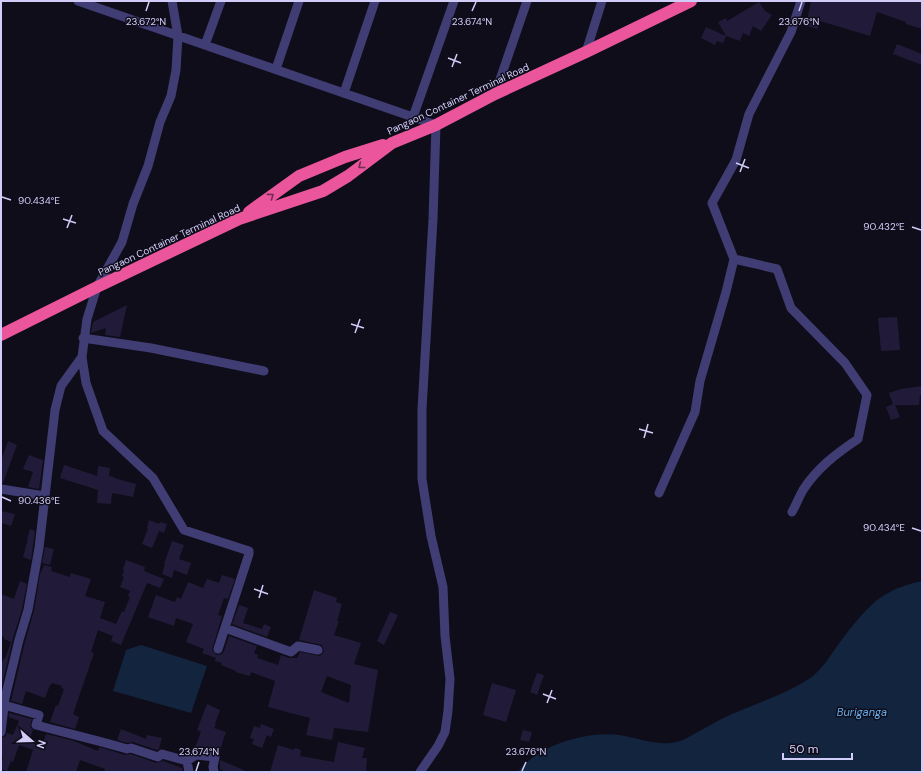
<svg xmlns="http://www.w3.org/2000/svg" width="923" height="773" viewBox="0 0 923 773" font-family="'DM Sans',sans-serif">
	<rect width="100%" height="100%" fill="#0f0d1a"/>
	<path fill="#12243e" d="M922 581V772H518C538 745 586 731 619 735 641 738 665 750 687 738 702 730 716 721 732 714 758 703 785 694 809 679 821 671 830 656 838 645 848 631 869 604 883 596 895 588 908 584 922 581Z
		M141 645 207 666 191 713 113 691 126 650Z"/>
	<path fill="#211b39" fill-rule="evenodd" d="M811 1H922V29L906 24V22L877 12 870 36 820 21 818 29 806 26Z
		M759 2 765 11 772 15 761 31 753 26 749 36 743 33 740 41 726 36 718 22 726 18 727 21Z
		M706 27 726 36 723 43 717 41 715 45 701 38Z
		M897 44 922 54V65L893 54Z
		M127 305 120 337 105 335 106 328 91 333 93 322Z
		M897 317 900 350 881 351 878 318Z
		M922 386V395H920L919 405H895L900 417 891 420 886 407 893 404 889 393 901 389Z
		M8 441 17 445 3 483H1V461Z
		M29 455 43 460 39 489 28 487 33 472 23 469Z
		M64 465 97 476 98 466 110 468 109 476 114 477V478L136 484 133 497 112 493 111 504 97 503 98 490 60 478Z
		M1 511 15 514 11 526 1 523Z
		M149 520 159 524 160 522 167 524 164 533 159 531 152 548 142 544 148 529 147 528Z
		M30 529 35 531 31 560 23 557 28 539H27Z
		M172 541 184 545 179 559 191 563 187 575 174 570 172 578 162 574 165 564H164Z
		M45 547 54 549 50 565 42 563Z
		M126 560 145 567 144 571 164 579 160 588 147 583 121 645 111 641 113 636 98 630 91 652 94 653 73 714 79 717 75 729 50 722 56 705 58 706 64 689 61 688 62 686 52 683 51 685H50L45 698 26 691 22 704 11 701 25 642 34 611 40 574 44 565 52 567 51 571 70 577 71 573 91 579 85 596 105 602 100 618 116 624 122 611 124 612 130 597 128 596 130 591 120 587 124 577 122 576 124 570 123 569Z
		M222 575 235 579 228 599 224 598 218 615 222 616 212 650 217 655 222 654 224 651 229 636 257 646 254 653 258 655 257 658 278 665 281 655 289 658H297L300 652 320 656 324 651 322 645 299 640 314 590 337 598 336 602 342 604 337 621H339L334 635 361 643 354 664 378 670 368 732 334 728 332 740 306 735 310 718 268 707 275 681 251 672 250 676 235 672 236 671 221 665 222 663 215 661 216 658 202 653 204 649 186 642 193 624 176 618 174 626 148 617 156 595 175 602 177 597 181 599 188 582 203 588 207 579 219 583ZM327 676 351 685 349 703 321 692Z
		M20 581 27 584 22 609 13 638 1 689V664L4 658 5 659 11 642 4 639V637L1 636V594L14 599Z
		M239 605 248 608 243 623 262 629 264 624 271 627 267 637 232 624Z
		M390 612 398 615 384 645 377 641Z
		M537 673 544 675 537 695 530 692Z
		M492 683 516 690 506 722 483 715Z
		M207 704 220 710 215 724H216L214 728 226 732 219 753 216 751 194 750 201 732 197 730Z
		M9 713 32 719 30 726 33 730 30 738 43 743 46 734 71 740 98 751 99 747 125 755 131 754 156 763 163 761 182 768 183 772H104L105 769 80 760 76 772H26L33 750 19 745 13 762 11 761 7 771 1 769 3 756 1 755V738L6 736 7 733 13 735 19 721 9 717Z
		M261 724 274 729 271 737 267 735 262 748 252 744 254 739 250 738 254 726 260 728Z
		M121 729 146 739 147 735 162 738 159 749 157 750 133 742 127 743 117 740Z
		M523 730 532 732 529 742 520 740Z
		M338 742 365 748 362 758H367L366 772H270L278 745 294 750 295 748 301 750 300 756 334 762Z
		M220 760 246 771V772H226L220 769Z"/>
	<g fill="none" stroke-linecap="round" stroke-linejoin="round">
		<path stroke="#403d74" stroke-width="9" d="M78 1 436 125 433 219 422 409V479L431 536 443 587 445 636 450 679 448 711 445 732 438 746 420 772
			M205 45 221 1
			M586 52 602 1
			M276 69 299 1
			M344 93 375 1
			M495 94 527 1
			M413 117 454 1
			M734 259 777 269 791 308 845 363 867 395 858 439C837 453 817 468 803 490 799 497 796 505 792 512
			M83 338 151 348 264 371
			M82 357 86 383 103 431 153 478 184 530 249 551V554L218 649
			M1 489 45 496
			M659 493 695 412 700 381 726 292 734 259 712 203 736 160 749 114 791 32 801 1
			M225 628 291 652 298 646 318 650
			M4 705 39 715 36 725C66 733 97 740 127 749L131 748 158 757 162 754 187 761 196 755 215 757 213 767 214 772
			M1 732 5 698 19 640 28 610 39 548 55 410 61 386 82 357 87 319 97 287 122 242 133 204 148 166 160 122 171 96 176 70 178 36 172 1
			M187 761 189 772"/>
		<path stroke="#eb559c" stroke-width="12" d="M249 212 299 176 345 157 383 145
			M1 335 97 287 239 219 323 191 348 176 392 143 436 125 495 94 586 52 691 1"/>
	</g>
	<defs><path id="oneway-chevron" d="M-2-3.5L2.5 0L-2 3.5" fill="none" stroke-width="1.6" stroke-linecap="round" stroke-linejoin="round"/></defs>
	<g stroke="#722d54">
		<use href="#oneway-chevron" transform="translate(361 166) rotate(142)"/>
		<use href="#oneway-chevron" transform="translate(271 196) rotate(-36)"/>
	</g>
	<path fill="none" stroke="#d2ccf9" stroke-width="1.5" d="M146 11 149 2M472 11 476 2M799 11 802 2M448 58 461 63M452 67 457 54M736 163 749 168M740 172 745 159M2 197 11 200M63 219 76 223M912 227 921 230M67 228 72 215M351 324 364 328M355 333 360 319M639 429 653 433M644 438 648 424M2 497 11 501M912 528 921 531M254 589 268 594M259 598 263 585M543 694 556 699M547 703 552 690M196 771 199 762M522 771 526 762"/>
	<g text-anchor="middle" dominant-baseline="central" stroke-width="3" stroke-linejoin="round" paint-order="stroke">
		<g font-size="10" fill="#d2ccf9" stroke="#0f0d1a">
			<text transform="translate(458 99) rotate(-25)">Pangaon Container Terminal Road</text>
			<text transform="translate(169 240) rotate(-25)">Pangaon Container Terminal Road</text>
		</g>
		<g font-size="11" font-style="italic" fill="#66aeed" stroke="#0f0d1a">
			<text x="862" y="712">Buriganga</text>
		</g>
	</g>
	<g font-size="10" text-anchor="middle" fill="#d2ccf9" stroke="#0f0d1a" stroke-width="3" stroke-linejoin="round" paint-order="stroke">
		<text x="472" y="25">23.674°N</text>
		<text x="799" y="25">23.676°N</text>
		<text x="146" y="25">23.672°N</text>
		<text x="39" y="204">90.434°E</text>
		<text x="884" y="230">90.432°E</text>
		<text x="39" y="504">90.436°E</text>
		<text x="884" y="531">90.434°E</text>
		<text x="199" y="755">23.674°N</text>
		<text x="526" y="755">23.676°N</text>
	</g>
	<rect width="923" height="773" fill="none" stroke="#d2ccf9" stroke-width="4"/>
	<g transform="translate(32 741) rotate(110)" stroke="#0f0d1a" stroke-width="3" paint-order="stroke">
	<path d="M0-3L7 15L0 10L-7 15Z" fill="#d2ccf9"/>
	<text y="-6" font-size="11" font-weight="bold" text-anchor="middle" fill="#d2ccf9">N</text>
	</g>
	<path d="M783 753v6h69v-6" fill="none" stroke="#d2ccf9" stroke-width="2"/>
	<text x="789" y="753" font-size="12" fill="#d2ccf9" stroke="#0f0d1a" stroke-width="3" paint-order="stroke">50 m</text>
</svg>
